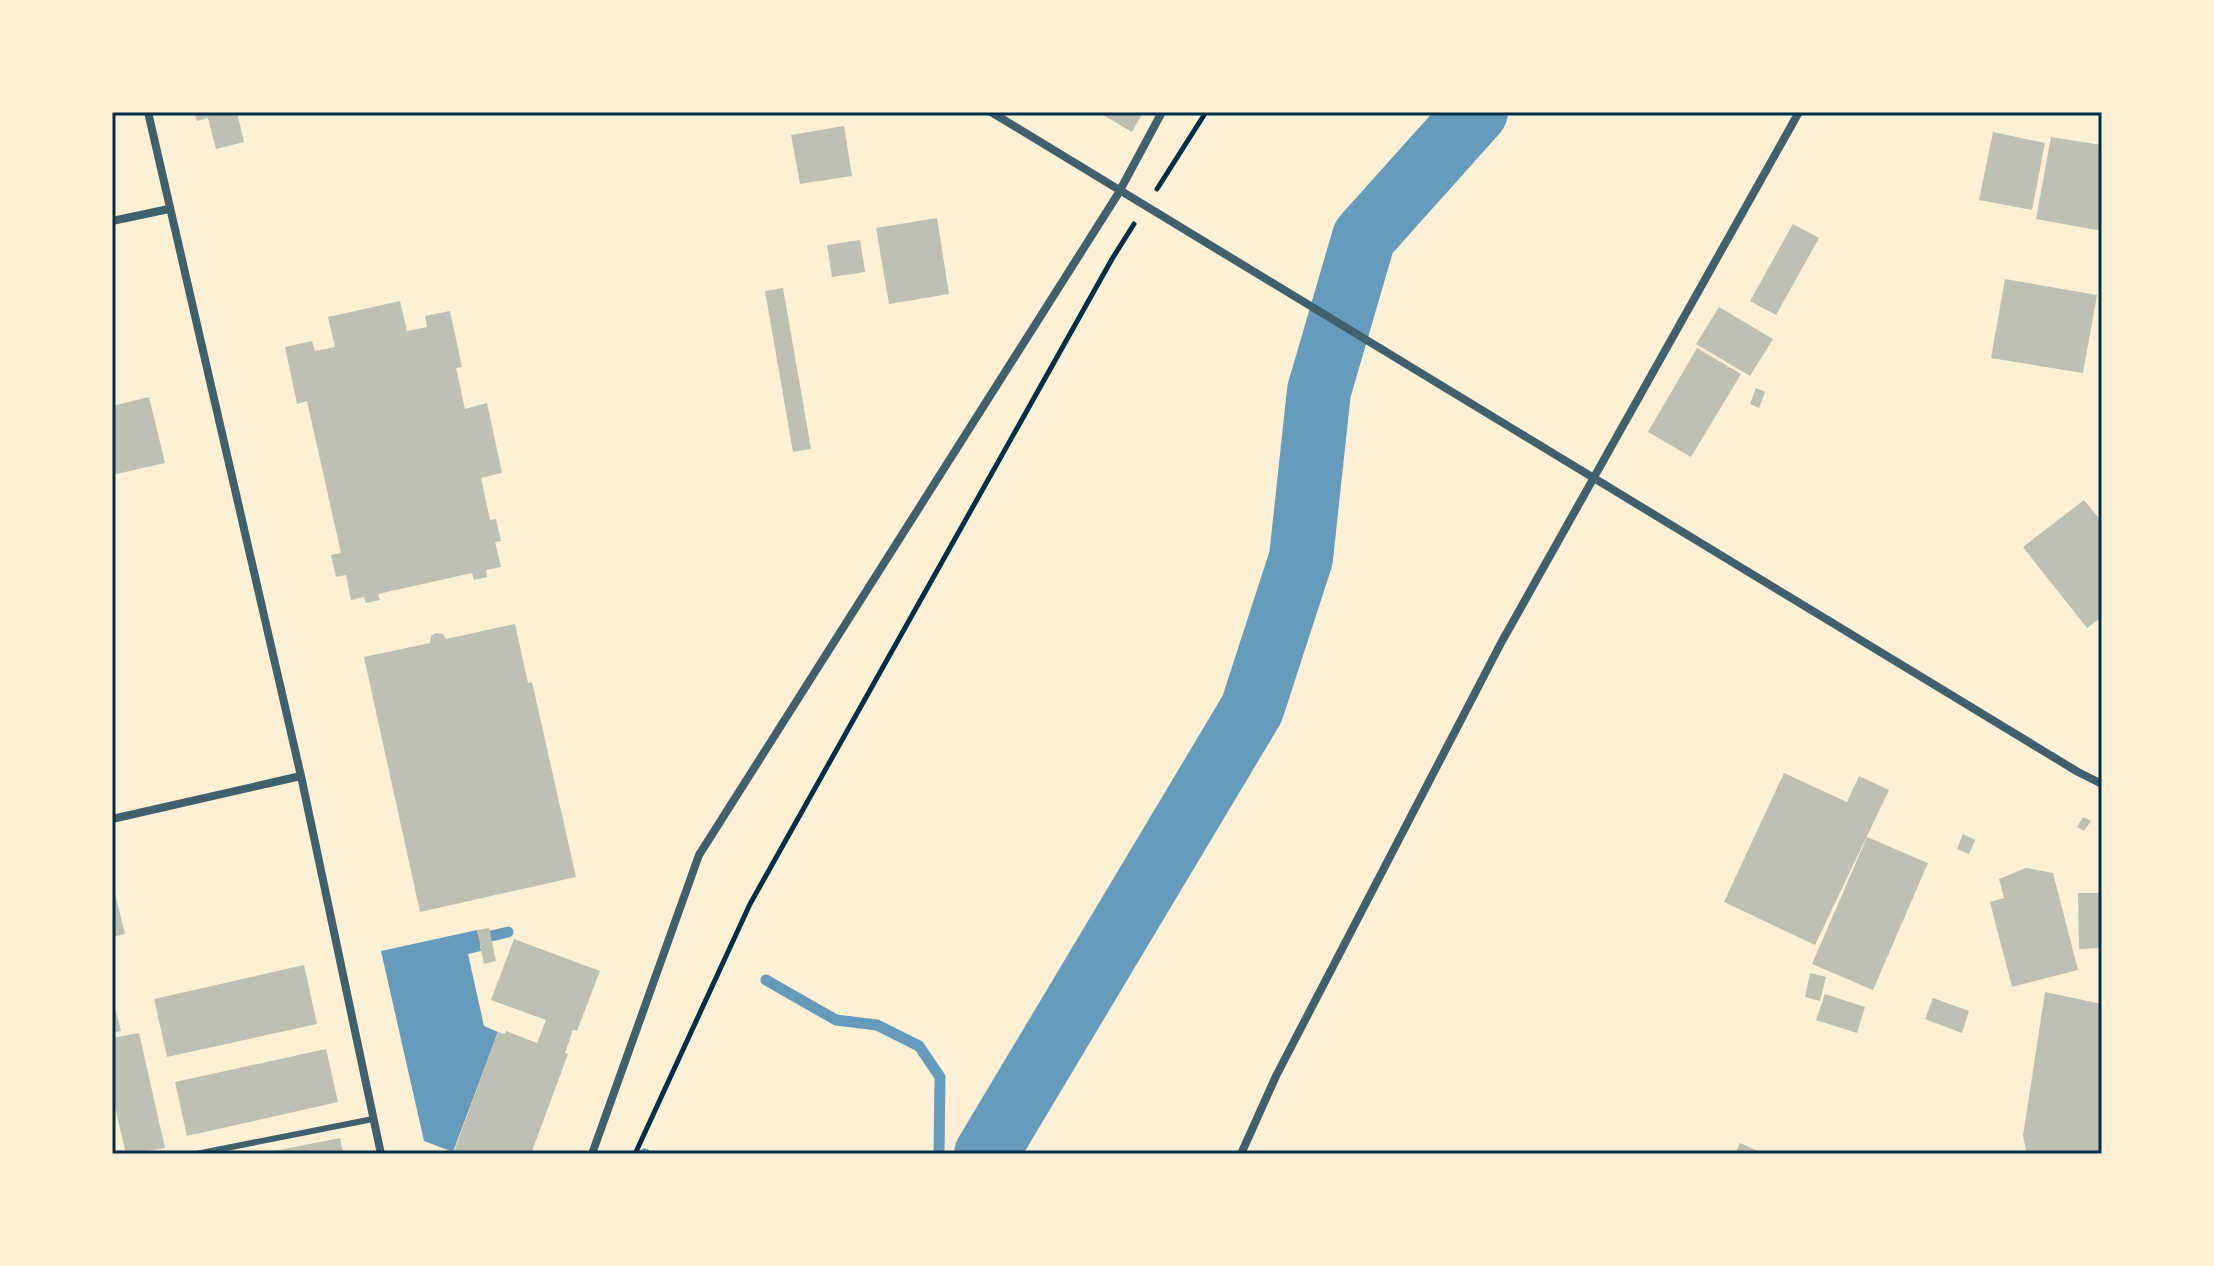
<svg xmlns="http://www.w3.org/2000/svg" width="2214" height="1266" viewBox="0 0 2214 1266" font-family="Figtree,sans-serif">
	<rect width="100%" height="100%" fill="#fdf0d5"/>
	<path fill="#669bbc" d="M477 930 481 951 468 954 484 1026 498 1032 453 1152 424 1141 381 951Z"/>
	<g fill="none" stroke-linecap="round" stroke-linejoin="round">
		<path stroke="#669bbc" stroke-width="11" d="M479 939 508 932
			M766 980 836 1020 877 1025 919 1046 940 1077 939 1154
			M644 1154H645"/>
		<path stroke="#669bbc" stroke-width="64" d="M986 1154 1252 709 1301 558 1319 391 1364 237 1476 112"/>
	</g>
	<path fill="#bec0b2" d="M194 112H237L244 142 216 149 208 118 197 121Z
		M1098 112H1143L1132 132Z
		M844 126 852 176 800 184 791 135Z
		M1993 132 2045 143 2032 210 1979 200Z
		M2051 137 2102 145V231L2036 219Z
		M937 218 949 294 889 304 876 228Z
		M1793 224 1819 238 1776 315 1750 301Z
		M860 240 865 272 832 277 827 245Z
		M2005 279 2097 295 2083 373 1991 358Z
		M783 288 811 449 793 452 765 291Z
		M400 301 407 331 427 327 425 316 450 311 462 367 456 368 465 409 487 403 502 473 481 478 490 520 496 519 501 541 495 542 501 567 486 570 487 577 474 580 472 573 378 594 380 600 366 603 364 597 351 600 346 575 336 577 331 555 341 553 307 401 297 404 285 347 312 341 315 351 335 347 328 317Z
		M1719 307 1773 339 1750 376 1696 344Z
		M1697 348 1741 374 1691 457 1648 432Z
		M1756 388 1765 392 1759 408 1750 404Z
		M149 397 165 463 112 475V406Z
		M2084 500 2102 522V617L2087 628 2023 547Z
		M515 624 528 683 532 682 576 877 420 912 364 657 430 643 431 636 436 633 443 634 446 639Z
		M1784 773 1847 802 1859 776 1889 790 1815 945 1724 902Z
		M2083 817 2091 821 2084 831 2077 827Z
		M1963 834 1975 840 1969 854 1957 849Z
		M1867 837 1928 863 1873 990 1812 964Z
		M2026 868 2053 873 2078 970 2012 987 1990 902 2004 898 1999 879Z
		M112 882 125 934 112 937Z
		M2078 893H2102V948L2079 949Z
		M489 928 496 961 484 964 477 930Z
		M514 939 600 971 577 1031 573 1030 565 1053 568 1054 531 1154H453L498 1032 505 1034 506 1031 537 1043 546 1020 491 1000Z
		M304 965 317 1024 167 1057 154 999Z
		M1810 973 1826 977 1820 1001 1805 997Z
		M2045 992 2102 1004V1154H2027L2023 1136Z
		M1825 994 1865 1007 1857 1033 1816 1020Z
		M112 996 121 1031 112 1033Z
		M1933 998 1969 1011 1962 1033 1925 1019Z
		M139 1033 165 1148 126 1154 112 1094V1038Z
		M326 1049 338 1102 187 1136 175 1082Z
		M340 1138 343 1154H264V1153Z
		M1740 1143 1765 1154H1735Z"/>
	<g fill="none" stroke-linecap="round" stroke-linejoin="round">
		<path stroke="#003049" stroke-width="5" d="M1157 189 1206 112
			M635 1154 750 904 1112 259 1134 224"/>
		<path stroke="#3f606c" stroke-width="6" d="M196 1154 373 1119"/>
		<path stroke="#3f606c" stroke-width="8" d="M148 112 301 776 381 1154
			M991 112 2078 772 2102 784
			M112 221 169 209
			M112 819 301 776
			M592 1154 699 855 1118 194 1162 112
			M1241 1154 1276 1076 1501 643 1799 112"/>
	</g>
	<rect width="2214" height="1266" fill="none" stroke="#fdf0d5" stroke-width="228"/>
	<rect x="114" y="114" width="1986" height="1038" fill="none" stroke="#003049" stroke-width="3"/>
</svg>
